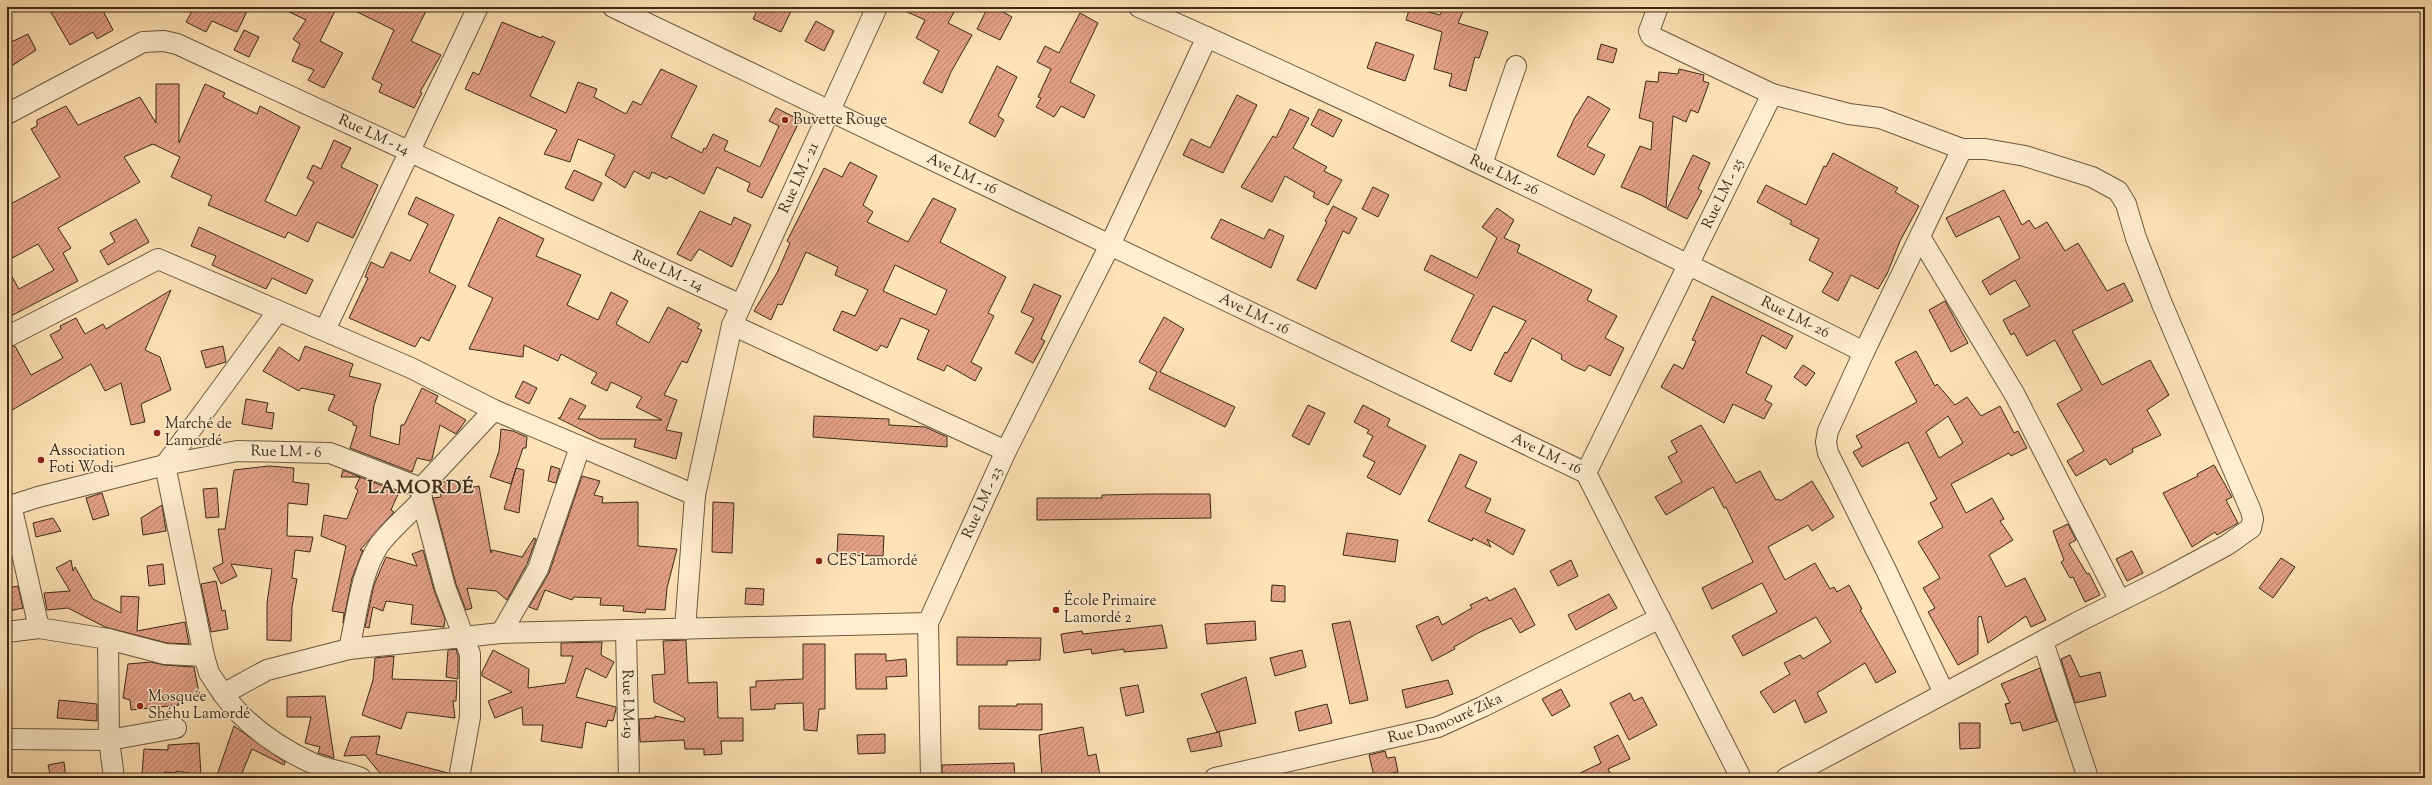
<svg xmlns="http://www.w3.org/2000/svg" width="2432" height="785" viewBox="0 0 2432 785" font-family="'Sorts Mill Goudy',serif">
	<defs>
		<pattern id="building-hatch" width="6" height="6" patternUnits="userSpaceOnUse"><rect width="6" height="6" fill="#e4a188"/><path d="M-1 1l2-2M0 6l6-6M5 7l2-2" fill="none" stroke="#ba836e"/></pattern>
	</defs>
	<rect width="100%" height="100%" fill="#ffe3b6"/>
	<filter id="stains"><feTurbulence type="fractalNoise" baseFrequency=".005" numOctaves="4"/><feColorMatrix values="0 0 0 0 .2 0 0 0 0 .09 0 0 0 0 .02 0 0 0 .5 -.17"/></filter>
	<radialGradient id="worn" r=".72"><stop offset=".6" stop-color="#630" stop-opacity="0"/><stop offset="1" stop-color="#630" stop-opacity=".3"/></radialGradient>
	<path fill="url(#building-hatch)" stroke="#3b2917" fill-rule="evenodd" d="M48 7H101L113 30 97 39 93 32 70 45Z
		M183 7H249L237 32 212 21 206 32 186 22 192 11Z
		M279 7H337L320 41 343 53 324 88 308 80 314 70 292 61 300 44 293 39 306 20Z
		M347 7H428L411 41 441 55 420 92 422 93 414 108 379 92 382 84 372 79 394 30Z
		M759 7H793L781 32 753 19Z
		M896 7H957L948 23 972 35 951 72 942 93 923 83 939 51 916 38 925 20Z
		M988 7H994L1012 17 1000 40 977 29Z
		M1410 7 1440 15 1444 7H1465L1458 23 1488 32 1479 58 1475 57 1466 91 1449 86 1452 74 1434 69 1442 32 1406 20Z
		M1080 13 1098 23 1070 82 1095 95 1084 118 1061 106 1054 117 1036 107 1041 98 1038 97 1051 69 1037 62 1045 46 1059 53Z
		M816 21 834 31 824 51 805 41Z
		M502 22 541 38 542 36 555 42 530 96 566 113 578 82 597 89 594 97 626 114 633 101 641 105 661 69 697 86 671 137 702 153 704 148 706 149 713 134 728 141 724 150 760 167 779 126 769 121 776 108 800 120 762 198 747 191 750 183 717 167 704 194 669 176 667 179 652 172 649 179 634 171 625 188 605 175 615 155 578 139 570 162 544 154 557 130 465 89 473 72 479 75Z
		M244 30 259 37 249 57 234 50Z
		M28 34 36 50 7 69V44Z
		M1376 42 1414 55 1405 81 1367 68Z
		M1601 44 1617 49 1613 63 1597 59Z
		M997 66 1017 77 998 116 1004 120 995 137 969 123Z
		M1679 69 1704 75 1703 81 1709 83 1698 113 1691 110 1686 122 1673 116 1666 208 1641 195 1621 187 1640 146 1651 150 1653 122 1639 118 1646 81 1658 82 1659 72 1678 74Z
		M156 84H179V143L205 84 225 93 223 97 257 114 260 106 300 127 265 201 296 216 314 182 307 178 313 165 321 169 334 140 351 148 341 167 378 185 353 238 317 222 308 242 288 232 285 238 208 205 212 196 171 177 180 157 153 144 124 157 140 182 58 228 71 248 63 253 78 281 7 318V268L19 289 54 270 38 244 7 261V206L60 177 31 129 37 126V120L66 106 78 125 140 97 156 123Z
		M1237 95 1257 105 1223 173 1183 155 1191 139 1210 148Z
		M1588 96 1610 109 1587 146 1605 155 1594 175 1557 156 1574 119Z
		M1290 109 1309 118 1293 148 1327 167 1324 171 1342 180 1328 205 1313 197 1315 193 1285 176 1272 202 1241 187 1273 136 1276 138Z
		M1319 109 1342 120 1333 137 1311 125Z
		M1833 153 1898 188 1895 192 1919 206 1900 241 1887 274 1878 289 1851 275 1838 301 1822 292 1833 273 1809 260 1819 239 1790 224 1792 221 1757 202 1766 185 1806 205 1824 166 1826 167Z
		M1693 155 1710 163 1698 189 1702 191 1687 219 1667 209Z
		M850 162 877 176 863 205 873 212 867 222 908 242 933 198 956 209 940 242 1006 277 988 313 994 316 971 362 982 368 975 381 947 365 944 371 917 359 929 330 901 318 887 348 881 345 877 351 833 330 842 311 855 316 868 290 835 275 838 267 806 252 782 305 778 304 771 320 754 311 777 273 790 243 787 241 824 168 842 177ZM895 265 947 290 936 315 883 291Z
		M574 170 602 183 593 201 565 188Z
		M1373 187 1389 195 1378 217 1362 209Z
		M2004 190 2022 225 2029 220 2035 229 2047 222 2065 251 2078 243 2107 291 2124 283 2133 301 2072 331 2102 385 2150 360 2169 395 2147 410 2161 435 2132 449 2133 452 2110 465 2106 459 2076 476 2067 461 2084 451 2057 404 2082 390 2055 340 2027 356 2014 333 2011 335 2003 320 2030 306 2015 280 1990 295 1982 281 2020 258 1999 216 1956 237 1946 218Z
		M416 197 454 215 429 272 456 286 429 341 421 337 415 347 349 318 368 278 365 277 371 262 383 268 391 252 410 261 428 224 408 214Z
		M1333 206 1357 218 1349 234 1343 231 1316 289 1297 280 1327 222 1325 221Z
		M1497 208 1514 220 1504 238 1520 245 1517 252 1592 290 1587 300 1617 316 1605 338 1624 348 1610 376 1589 365 1585 371 1575 367 1561 359 1562 355 1532 338 1511 382 1494 374 1505 352 1507 353 1526 321 1493 306 1471 351 1451 341 1474 295 1424 270 1431 255 1477 278 1497 238 1482 227Z
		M700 211 731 225 734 217 751 225 732 267 699 249 691 261 677 254Z
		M499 217 544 239 536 256 581 275 567 305 598 320 611 292 628 301 616 324 649 343 668 307 700 324 697 328 702 330 687 363 682 361 664 395 677 400 666 430 682 433 676 459 634 447 636 439H600L558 418H560L570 398 586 406 578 419 662 420 636 407 642 397 611 382 607 391 591 383 597 373 561 354 558 361 524 345 523 357 469 349 493 298 468 286Z
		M136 219 149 242 108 265 100 251 115 242 110 233Z
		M1221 219 1264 239 1269 229 1284 236 1271 268 1211 238Z
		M199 227 313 280 306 294 272 278 266 289 212 265 216 256 191 246Z
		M1034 284 1061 296 1041 339 1045 341 1033 363 1015 353 1034 318 1021 312Z
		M171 290 145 350 160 357 171 390 141 404 145 422 131 425 121 383 105 391 91 364 7 413V348L15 346 31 375 63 358 50 335 61 329 60 326 76 318 85 334 103 324 106 329Z
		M1712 296 1793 336 1786 349 1762 335 1746 373 1772 386 1765 400 1772 404 1764 419 1733 404 1724 423 1661 387 1674 364 1683 369 1696 341 1692 340Z
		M1945 301 1968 343 1951 352 1929 310Z
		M1164 317 1184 329 1160 372 1235 407 1225 427 1149 389 1157 372 1139 362Z
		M223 346 226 362 206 368 201 351Z
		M305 346 353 364 349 376 381 384 374 405 370 436 399 445 401 425H404L422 388 438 396 435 402 466 420 456 434 440 425 432 459 430 461 417 458 412 472 350 448 357 426 353 425V422L328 410 335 395 301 388 299 391 263 371 279 347 299 361Z
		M1916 351 1935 386 1937 384 1955 405 1967 397 1981 416 2000 406 2014 433 2018 431 2027 448 2011 456 2009 453 1951 484 1966 513 1992 498 2004 519 2000 521 2013 540 1989 555 2006 587 2025 578 2046 620 2031 627 2026 616 1988 643 1981 616 1978 617V654L1958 665 1928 612 1935 608 1923 588 1940 578 1918 542 1943 527 1930 503 1937 499 1908 442 1862 467 1853 452 1862 447 1856 436 1917 402 1895 362ZM1948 416 1963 443 1939 458 1926 432Z
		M1803 365 1815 373 1806 386 1794 377Z
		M523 381 537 388 529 404 515 397Z
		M246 399 268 403 266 412 274 413 272 429 242 424Z
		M1308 405 1325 413 1309 445 1292 436Z
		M1363 405 1390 419 1387 426 1426 446 1400 495 1367 477 1375 462 1363 456 1373 436 1367 433 1369 430 1354 422Z
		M814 416 889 419V425L925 427 947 437V447L813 437Z
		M1701 425 1736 483 1760 471 1776 500 1779 499 1780 501 1812 481 1834 517 1812 531 1808 525 1768 547 1785 580 1815 563 1830 589 1834 587 1837 592 1849 585 1862 609 1860 610 1896 672 1876 683 1865 663 1817 693 1827 712 1805 723 1795 700 1774 713 1760 692 1790 674 1784 663 1800 655 1803 659 1831 642 1816 617 1743 656 1732 636 1777 612 1762 583 1712 609 1702 588 1753 562 1726 507 1724 508 1713 487 1666 515 1655 497 1682 482 1668 457 1677 452 1671 441Z
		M501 429 513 431 527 437 526 448H523L511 484 490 477 499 451Z
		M1460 454 1477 462 1465 487 1491 499 1485 512 1525 530 1513 555 1487 539 1491 547 1473 538 1472 541 1428 521Z
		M2214 465 2232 497 2226 500 2238 523 2217 535 2215 532 2192 547 2163 493 2198 476 2197 474Z
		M269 466 294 468 293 482 309 484 307 505 288 503 287 536 313 537 310 552 295 550 292 578 297 579 292 607 291 641 267 640V603L272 569 231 564 237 576 221 584 213 568 223 563 218 529H225L234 470Z
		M551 466 560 469 556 483 548 481Z
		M516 468 524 470 519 513 504 509Z
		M343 470 360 477H341Z
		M582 476 600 481 594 495 603 497 602 503 638 502V546L677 549 667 588 665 610 646 609 645 613 623 611 624 606 600 605 601 598 574 597 572 600 545 590 537 610 529 607 549 573Z
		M360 477 399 492 391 510 394 512 360 550H363L352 578 343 623 344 613 332 611 346 546 321 536 324 515 347 519 358 490 355 488Z
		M461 481 462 489 479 486 491 553 492 550 522 557 534 538 536 539 527 564 507 600 496 591 467 588 472 608 466 610 456 584 433 498 441 497 440 484 442 482Z
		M217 488 219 517 206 518 203 489Z
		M102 493 109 515 93 520 86 498Z
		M1150 494H1210L1211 518 1037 520V498H1102V495Z
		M713 502 734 503 732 553 712 552Z
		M162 505 166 531 143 535 141 518Z
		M53 518 61 531 36 537 33 523Z
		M2068 524 2076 540 2069 544 2087 574 2089 573 2100 595 2085 602 2073 577 2070 578 2061 562 2064 560 2053 531Z
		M1347 533 1398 540 1395 562 1343 555Z
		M838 534 884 536 883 556 837 555Z
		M423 550 434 590 445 619 444 627 411 624 413 605 386 601 383 611 373 607 369 628 365 627 374 585 386 557 417 566 412 554Z
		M2132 551 2143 573 2127 581 2116 559Z
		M2281 558 2295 567 2273 598 2259 588Z
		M71 560 73 571 75 567 93 599 121 613V596L139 597 137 631 185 622 189 644 167 643 105 627 68 608 47 610 44 593 70 591 56 568Z
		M1571 560 1578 576 1558 586 1550 571Z
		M163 564 165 584 149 586 147 566Z
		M216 581 222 611 225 610 228 629 211 632 201 584Z
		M1272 585 1285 586V602L1271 601Z
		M18 586 23 608 9 611 7 588Z
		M746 588 764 589 763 605 745 604Z
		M1515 588 1535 625 1520 633 1511 618 1478 633 1454 647 1455 649 1432 661 1416 626 1438 616 1442 625 1472 608 1470 605 1487 597 1489 601Z
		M1609 594 1617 608 1576 630 1568 615Z
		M1255 621 1256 640 1207 644 1205 624Z
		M1350 621 1368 700 1350 704 1332 624Z
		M1162 625 1167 648 1124 652V649L1092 654 1091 649 1064 653 1061 634 1082 631 1083 634Z
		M957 637 1041 638 1040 660 1007 661V665H957Z
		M686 640 688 683 717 682 718 718H743V741H721L722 754 704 755V749H685L684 740 640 742 639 719 655 718V716L684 722 685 718 654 702 652 675 665 674 663 641Z
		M602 642 601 655 614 662 606 678 586 668 576 697 616 707V709L613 721 608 720 606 727 586 722 582 748 541 741 543 725H523L522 707 495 718 488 701 512 692 482 676V672L493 650 529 669 528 688 565 683 573 656H561V643Z
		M803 644H825V709H819L817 731 804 730 803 703 775 704V709L751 710 750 687H756V681L803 679Z
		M456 649 458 656V679L446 677 448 650Z
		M1302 650 1306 667 1275 676 1270 658Z
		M855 654H886V661L906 659 907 676 886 677 887 689H856Z
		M2070 655 2080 677 2100 672 2106 696 2075 703 2061 659Z
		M394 656 392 679 457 681 456 701H453L455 718 407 712 401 729 362 715 373 680 375 658Z
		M151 662 164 665 194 667 200 698 178 699 179 705 131 710 130 700 123 698 128 664Z
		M2040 668 2057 721 2023 731 2020 722 2011 724 2005 704 2010 703 2001 684Z
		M1246 677 1256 723 1217 732 1201 694Z
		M1448 680 1453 694 1406 708 1402 690Z
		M1138 685 1144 712 1126 716 1120 688Z
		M1561 689 1570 706 1552 716 1542 699Z
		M1630 693 1634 701 1642 697 1657 725 1629 740 1610 703Z
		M325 696 328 718 334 758 318 753 320 747 305 743 311 717H287V697Z
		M59 700 97 704V721L57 718Z
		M1017 704H1042V730L979 729V706H1017Z
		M1327 704 1332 723 1299 731 1295 712Z
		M1959 723H1980V748L1960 749Z
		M234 726 285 762 284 765 252 749 240 778H216Z
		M1083 727 1088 756 1096 754 1100 775 1084 778H1042L1039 735Z
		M1219 732 1222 746 1191 752 1187 739Z
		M885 734V753L858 754 857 735Z
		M1618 735 1630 759 1608 769 1613 778H1570L1601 763 1594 747Z
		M380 736 376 754 448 773V778H384L365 755 344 756 351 737Z
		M199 743 201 775 176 771V773L165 772V776L142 774 144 749 168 750V745Z
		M1385 751 1387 758 1395 757 1398 772 1374 776 1369 755Z
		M64 762 66 778H51L48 765Z
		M1014 763 1015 778H942V765Z"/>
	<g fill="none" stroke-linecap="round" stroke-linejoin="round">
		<g stroke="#6c583f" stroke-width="22">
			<g id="minor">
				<path id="s1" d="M613 7 1586 473 1741 778"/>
				<path id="s2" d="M1139 7C1384 115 1625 232 1864 352"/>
				<path d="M1658 7 1649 31 1651 36 1772 94"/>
				<path id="s3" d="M7 114 143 42 164 41 177 44 741 305"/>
				<path d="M1482 164 1516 66"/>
				<path d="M1920 237 2015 395 2120 601"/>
				<path d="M732 325 1006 451"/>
				<path d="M325 330 478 7"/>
				<path d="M7 337 158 259 411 368 494 410 695 495"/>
				<path id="s4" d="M1586 473 1772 94 1849 114 1880 118 1962 149H1985L2025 156 2092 177 2118 191 2126 204 2136 238 2162 304 2251 511 2253 519 2251 528 2227 545 2162 580 2078 622 1786 778"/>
				<path d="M11 505 39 628"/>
				<path id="s5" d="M7 507 38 497 165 465 237 451 330 453 421 488"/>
				<path id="s6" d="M685 629 695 495 732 325 877 7"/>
				<path id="s7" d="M626 630 629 778"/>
				<path d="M7 632 39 628 108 639 165 654 204 656"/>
				<path d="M501 633 538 569 580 447"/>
				<path d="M108 639 109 740 114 778"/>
				<path d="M2043 642 2088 778"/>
				<path d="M349 649C357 615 360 574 379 545 391 529 408 515 422 500"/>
				<path d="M1944 693 1886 570 1828 453 1826 442 1828 431 1864 352 1962 149"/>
				<path d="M223 694 209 673 204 656 165 465 278 311"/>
				<path d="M7 739 109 740 176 728"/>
				<path d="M361 778C346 772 329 770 314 764 279 748 246 725 223 694L267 670 349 649 501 633 928 623"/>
				<path d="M459 778 470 717V654L445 587 422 500 421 488 494 410"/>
				<path id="s8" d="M931 778 928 623 1006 451 1110 245 1207 37"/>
				<path id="s9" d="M1215 778 1438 727 1482 707 1660 618"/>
			</g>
		</g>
		<use href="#minor" stroke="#ffedd0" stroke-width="20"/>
	</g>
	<g fill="#8f2418" stroke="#ffedd0" stroke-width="1.5">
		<circle cx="785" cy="120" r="4"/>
		<circle cx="157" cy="433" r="4"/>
		<circle cx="41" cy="460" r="4"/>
		<circle cx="819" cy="561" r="4"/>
		<circle cx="1056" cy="610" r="4"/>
		<circle cx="140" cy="706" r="4"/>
	</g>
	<g text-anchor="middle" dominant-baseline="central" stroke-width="3" stroke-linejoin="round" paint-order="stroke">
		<g font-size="15" fill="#3b2917" stroke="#ffedd0" text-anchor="start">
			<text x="793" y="120">Buvette Rouge</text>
			<text x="165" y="424">Marché de<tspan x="165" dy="17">Lamordé</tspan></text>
			<text x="49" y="451">Association<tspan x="49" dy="17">Foti Wodi</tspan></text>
			<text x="827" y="561">CES Lamordé</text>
			<text x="1064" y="601">École Primaire<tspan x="1064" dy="17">Lamordé 2</tspan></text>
			<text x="148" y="697">Mosquée<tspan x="148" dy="17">Shéhu Lamordé</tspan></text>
		</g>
		<g font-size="15" fill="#3b2917" stroke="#ffedd0">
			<text stroke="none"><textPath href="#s3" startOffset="405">Rue LM - 14</textPath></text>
			<text stroke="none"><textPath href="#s1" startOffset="387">Ave LM - 16</textPath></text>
			<text stroke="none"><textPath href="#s2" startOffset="402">Rue LM- 26</textPath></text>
			<text stroke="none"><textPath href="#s6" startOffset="470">Rue LM - 21</textPath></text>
			<text stroke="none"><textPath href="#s4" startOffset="311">Rue LM - 25</textPath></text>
			<text stroke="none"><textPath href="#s3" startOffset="729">Rue LM - 14</textPath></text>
			<text stroke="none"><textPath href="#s1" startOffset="711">Ave LM - 16</textPath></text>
			<text stroke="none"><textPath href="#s2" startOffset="726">Rue LM- 26</textPath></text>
			<text stroke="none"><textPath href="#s5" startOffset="286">Rue LM - 6</textPath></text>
			<text stroke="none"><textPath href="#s1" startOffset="1035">Ave LM - 16</textPath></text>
			<text stroke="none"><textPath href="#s8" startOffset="287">Rue LM - 23</textPath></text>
			<text stroke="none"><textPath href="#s7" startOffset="74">Rue LM-19</textPath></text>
			<text stroke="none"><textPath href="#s9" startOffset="238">Rue Damouré Zika</textPath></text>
		</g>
		<g font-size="19" font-weight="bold" letter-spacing="1" fill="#3b2917" stroke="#ffedd0">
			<text x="421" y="488">LAMORDÉ</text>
		</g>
	</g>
	<rect width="2432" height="785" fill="none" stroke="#ffe3b6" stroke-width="24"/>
	<rect x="8" y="8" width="2416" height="769" fill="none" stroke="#3b2917" stroke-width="2"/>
	<rect x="12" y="12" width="2408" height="761" fill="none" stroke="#3b2917"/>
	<rect width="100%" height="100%" filter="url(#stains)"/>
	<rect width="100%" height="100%" fill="url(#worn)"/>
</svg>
